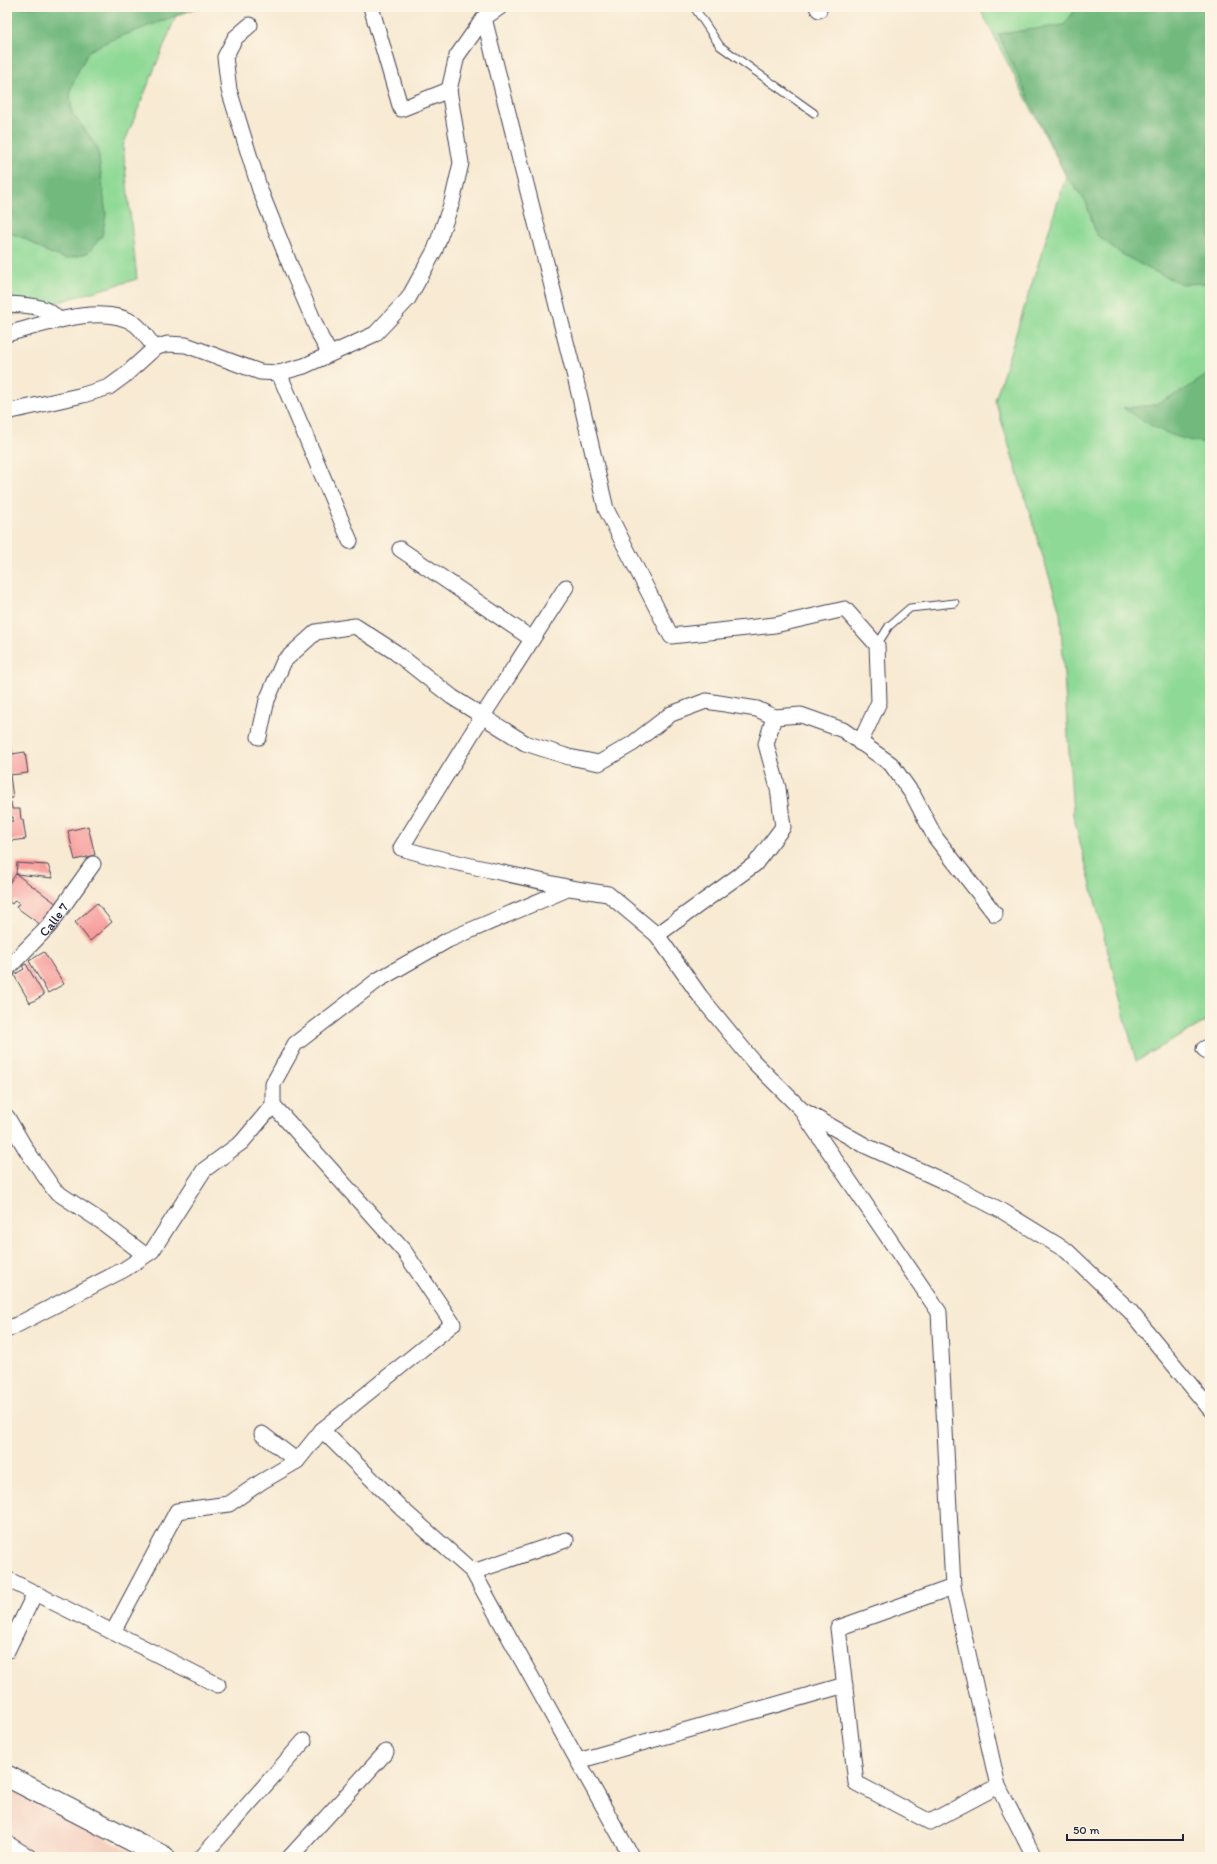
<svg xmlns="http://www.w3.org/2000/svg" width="1217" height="1864" viewBox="0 0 1217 1864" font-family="Itim,sans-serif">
	<rect width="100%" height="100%" fill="#fcf5e5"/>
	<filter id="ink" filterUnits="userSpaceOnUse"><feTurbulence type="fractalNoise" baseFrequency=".025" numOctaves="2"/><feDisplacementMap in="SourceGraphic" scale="8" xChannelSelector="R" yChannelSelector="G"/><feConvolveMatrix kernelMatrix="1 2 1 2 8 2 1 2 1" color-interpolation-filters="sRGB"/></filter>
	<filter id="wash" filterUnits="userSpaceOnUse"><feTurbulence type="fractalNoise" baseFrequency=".012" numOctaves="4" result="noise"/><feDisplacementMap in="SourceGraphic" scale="16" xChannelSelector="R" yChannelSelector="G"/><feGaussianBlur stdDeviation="0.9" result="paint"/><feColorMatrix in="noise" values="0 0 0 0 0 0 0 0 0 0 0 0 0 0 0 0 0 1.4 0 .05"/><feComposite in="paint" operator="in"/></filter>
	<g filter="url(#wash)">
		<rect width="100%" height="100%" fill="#f8ead3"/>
		<path fill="#f6d2c3" d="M7 1787 140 1857H7Z"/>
		<path fill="#8ed995" stroke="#587e68" d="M7 7H199L176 16 123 146 137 279 7 317Z
			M979 7H1210V1019L1136 1061 1073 815 1060 612 995 400 1066 176Z"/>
		<path fill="#72b97e" stroke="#4a6e5c" d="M7 7H199L109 41 89 51 78 71 70 91 72 113 86 131 98 149 106 215 102 236 88 253 66 259 45 251 24 238 7 232Z
			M1077 7H1210V283L1182 284 1151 270 1120 253 1096 234 1086 202 1066 176 998 34 1064 25Z
			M1210 373V443C1172 440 1155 428 1123 408L1154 405 1184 390Z"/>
		<g id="blocks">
			<path fill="#f79e9d" d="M7 740 12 754 25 752 28 773 10 775 13 798 7 799Z
				M7 802H11L12 809H20L21 820H23L26 839 10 841 8 821H13V817L7 818Z
				M88 826 95 855 75 860 68 831Z
				M17 863 48 865 53 878 16 874Z
				M16 874 57 904 41 925 16 907 19 903 15 900 12 904 7 900V886Z
				M97 903 112 922 90 941 75 922Z
				M44 952 64 984 48 993 29 961Z
				M26 964 44 995 30 1003 14 975 24 969 22 966Z"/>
		</g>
	</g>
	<g filter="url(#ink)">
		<use href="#blocks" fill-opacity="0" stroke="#424052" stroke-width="1"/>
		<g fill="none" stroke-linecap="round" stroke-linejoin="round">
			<g stroke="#424052" stroke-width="9">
				<path id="lane" d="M694 7 720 46 814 113
					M877 645 889 626 910 608 955 603"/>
			</g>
			<g stroke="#424052" stroke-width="17">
				<g id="street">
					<path d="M371 7 401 109 449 90"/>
					<path d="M817 7 819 10"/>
					<path d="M484 18 577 385 606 509 671 636 775 625 845 609 877 645 879 702 860 743"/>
					<path d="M250 25 235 38 225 57 229 90 260 190 292 270 321 338 330 354"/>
					<path d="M7 304C22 305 51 305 58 321"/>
					<path d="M7 334C42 325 103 302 135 324 143 330 149 341 155 348"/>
					<path d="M279 373 350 541"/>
					<path d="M7 412 83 395 109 387 124 376 155 348 167 344 186 345 260 372 279 373 304 366 375 334 408 299 435 250 452 202 461 163 449 90 457 56 484 18 500 7"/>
					<path d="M400 549 532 639"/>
					<path d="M566 587 482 717 401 848C456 865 514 874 570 888"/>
					<path d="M259 737 267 700 284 661 316 632 355 626 395 652 452 697 525 743 569 757 599 763 632 744 671 714 706 701 757 709 774 717"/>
					<path d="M657 935 755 864 783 827 778 788 766 744 774 717 801 715 843 730 891 764 913 795 935 837 995 914"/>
					<path id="s1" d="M7 969 49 926 93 864"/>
					<path d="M1210 1046 1204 1049 1210 1053"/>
					<path d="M803 1113 939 1312 953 1587 998 1786 1034 1857"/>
					<path d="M7 1117 27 1151 55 1191 102 1222 145 1255"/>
					<path d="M7 1330 125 1269 152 1251 204 1170 242 1142 273 1105V1084L295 1044 378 980 448 940 570 888 608 894 657 935 700 996 753 1061 802 1110 866 1146 952 1185 1004 1212 1067 1251 1130 1311 1210 1409"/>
					<path d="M322 1430 402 1509 473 1572 578 1761 845 1685"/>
					<path d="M262 1434 297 1461"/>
					<path d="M473 1572 566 1540"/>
					<path d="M7 1579 218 1685"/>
					<path d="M953 1587 838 1628 856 1783 930 1822 998 1786"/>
					<path d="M113 1632 177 1511 229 1504 261 1482 297 1461 322 1430 453 1324 404 1251 273 1105"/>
					<path d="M7 1651 35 1593"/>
					<path d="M578 1761 630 1854 624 1857"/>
					<path d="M8 1844 29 1857"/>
					<path d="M202 1857 304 1741"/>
					<path d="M290 1857 386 1752"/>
				</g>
			</g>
			<g stroke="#424052" stroke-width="23">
				<path id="secondary" d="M7 1776 164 1857"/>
			</g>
			<use href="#lane" stroke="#fff" stroke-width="7"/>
			<use href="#street" stroke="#fff" stroke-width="15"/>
			<use href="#secondary" stroke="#fff" stroke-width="21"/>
		</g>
	</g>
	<g text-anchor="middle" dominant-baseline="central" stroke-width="4" stroke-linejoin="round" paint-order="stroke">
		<g font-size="13" fill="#22223b" stroke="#fcf5e5">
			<text stroke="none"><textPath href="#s1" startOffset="68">Calle 7</textPath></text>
		</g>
	</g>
	<rect width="1217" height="1864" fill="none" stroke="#fcf5e5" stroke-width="24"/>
	<path d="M1067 1834v6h116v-6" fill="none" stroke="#22223b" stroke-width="2"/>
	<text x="1073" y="1834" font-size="12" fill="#22223b" stroke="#fcf5e5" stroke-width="3" paint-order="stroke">50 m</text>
</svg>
